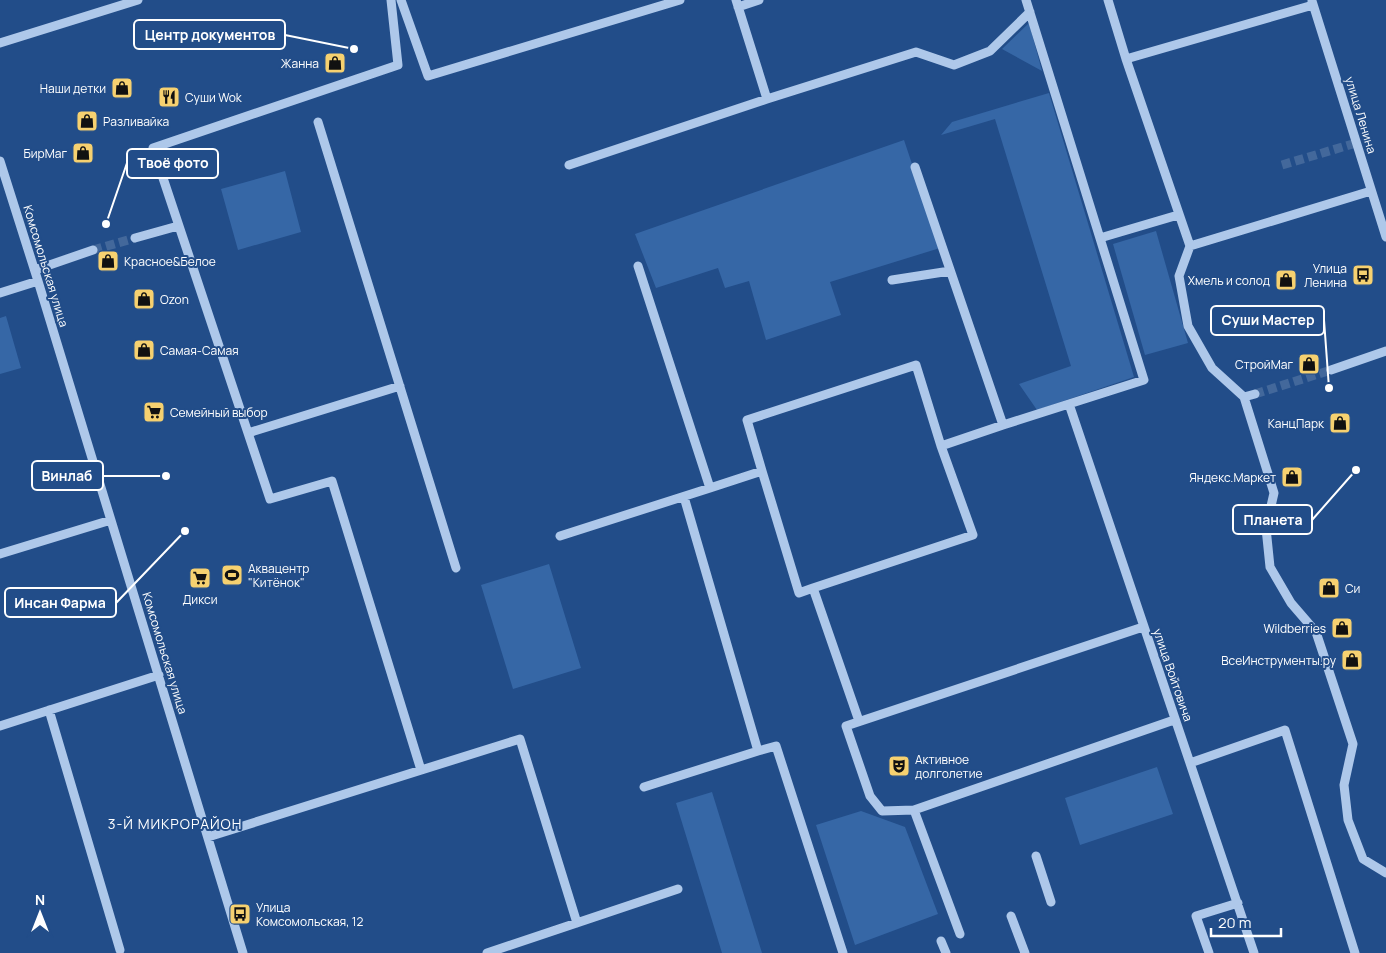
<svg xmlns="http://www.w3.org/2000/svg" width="1386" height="953" viewBox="0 0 1386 953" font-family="Manrope,sans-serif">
	<rect width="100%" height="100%" fill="#224d89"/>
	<path fill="#3667a6" d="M1029 23 1042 71 1002 49Z
		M1049 93 1134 377 1037 410 1019 384 1071 366 995 119 941 135 952 122Z
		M904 140 940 248 830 282 841 315 766 340 749 281 725 288 718 268 656 288 635 234Z
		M285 171 301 232 238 250 221 189Z
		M1156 231 1188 343 1145 355 1113 244Z
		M6 316 21 368 0 374V318Z
		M549 564 581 668 513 689 481 585Z
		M1157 767 1173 814 1080 845 1065 798Z
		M712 792 762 953H722L676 803Z
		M861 811 905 827 938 914 855 945 816 825Z"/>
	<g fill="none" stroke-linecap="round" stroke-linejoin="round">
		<path stroke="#43689b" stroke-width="9" stroke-dasharray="9 4.5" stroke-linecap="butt" d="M1282 165 1356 143
			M93 250 135 238
			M1255 394 1331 370"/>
		<path stroke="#aec8ea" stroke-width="9" d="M391 0 398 65 153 148 270 499 332 481 421 770
			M401 0 428 76 680 0
			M736 0 767 99
			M1108 0 1126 59 1313 5
			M1312 1 1386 237
			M738 7 759 0
			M0 43 138 0
			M1126 59 1190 246 1179 276 1188 326 1212 368 1244 397 1274 493 1266 528 1270 567 1291 603 1316 632 1353 744 1344 785 1348 820 1363 859 1386 873
			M318 122 456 568
			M0 161 38 281 243 953
			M569 165 767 99 916 52 954 65 990 51 1030 12
			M915 167 1003 425 1144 380 1026 0
			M135 238 178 226
			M1100 238 1178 215
			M1190 246 1371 191
			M35 270 93 250
			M892 280 950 271
			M0 293 38 281
			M1331 370 1386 351
			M1244 397 1255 394
			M1069 404 1254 953
			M248 433 400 386
			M762 471 747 420 916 365 941 446
			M710 488 762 471 799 593 813 588
			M560 536 710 488 638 266
			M0 554 111 520
			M49 710 120 950
			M859 721 813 588 973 535 941 446 1003 425
			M0 726 159 675
			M758 751 776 746 843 953
			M1190 763 1285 730 1355 953
			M644 787 758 751 684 497
			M914 810 882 811 870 796 846 726 1143 627
			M208 837 520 739 577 923
			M1036 856 1051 902
			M1011 916 1025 953
			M960 934 914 810 1174 720
			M941 941 946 953
			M487 953 678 889
			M1209 953 1196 916 1238 903"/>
	</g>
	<defs>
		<g id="shop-square" transform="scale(1.125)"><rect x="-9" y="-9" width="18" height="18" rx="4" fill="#f6d170" stroke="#224d89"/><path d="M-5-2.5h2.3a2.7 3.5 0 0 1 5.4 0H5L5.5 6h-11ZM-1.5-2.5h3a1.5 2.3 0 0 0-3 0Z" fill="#111"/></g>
		<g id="restaurant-square" transform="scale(1.125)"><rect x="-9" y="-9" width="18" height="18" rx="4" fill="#f6d170" stroke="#224d89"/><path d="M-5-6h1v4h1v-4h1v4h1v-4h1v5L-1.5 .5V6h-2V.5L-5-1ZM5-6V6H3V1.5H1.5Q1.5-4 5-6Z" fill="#111"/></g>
		<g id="bus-square" transform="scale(1.125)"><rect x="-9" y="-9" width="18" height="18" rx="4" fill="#f6d170" stroke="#224d89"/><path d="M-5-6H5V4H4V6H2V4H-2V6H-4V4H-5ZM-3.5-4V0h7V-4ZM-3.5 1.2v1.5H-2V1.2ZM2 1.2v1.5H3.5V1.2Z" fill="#111"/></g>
		<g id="supermarket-square" transform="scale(1.125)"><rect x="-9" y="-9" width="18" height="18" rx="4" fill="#f6d170" stroke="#224d89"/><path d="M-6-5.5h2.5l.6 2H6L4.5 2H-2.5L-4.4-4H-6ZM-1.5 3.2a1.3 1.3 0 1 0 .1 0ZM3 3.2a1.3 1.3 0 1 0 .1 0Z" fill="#111"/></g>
		<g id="stadium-square" transform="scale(1.125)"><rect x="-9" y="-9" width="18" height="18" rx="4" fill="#f6d170" stroke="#224d89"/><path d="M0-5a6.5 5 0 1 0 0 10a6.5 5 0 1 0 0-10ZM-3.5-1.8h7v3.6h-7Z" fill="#111"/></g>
		<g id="theatre-square" transform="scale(1.125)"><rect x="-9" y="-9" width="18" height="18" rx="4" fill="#f6d170" stroke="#224d89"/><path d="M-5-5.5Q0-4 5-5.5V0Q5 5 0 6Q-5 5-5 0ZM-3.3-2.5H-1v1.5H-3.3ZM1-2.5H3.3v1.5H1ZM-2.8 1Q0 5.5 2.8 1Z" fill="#111"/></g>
	</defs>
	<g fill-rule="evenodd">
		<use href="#shop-square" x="335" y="63"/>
		<use href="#shop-square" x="122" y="88"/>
		<use href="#restaurant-square" x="169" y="97"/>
		<use href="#shop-square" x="87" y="121"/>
		<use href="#shop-square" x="83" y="153"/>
		<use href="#shop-square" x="108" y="261"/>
		<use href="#bus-square" x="1363" y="275"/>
		<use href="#shop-square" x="1286" y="280"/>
		<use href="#shop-square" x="144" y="299"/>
		<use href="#shop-square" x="144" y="350"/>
		<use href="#shop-square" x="1309" y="364"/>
		<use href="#supermarket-square" x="154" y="412"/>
		<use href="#shop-square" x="1340" y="423"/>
		<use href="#shop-square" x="1292" y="477"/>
		<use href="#stadium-square" x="232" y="575"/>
		<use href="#supermarket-square" x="200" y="578"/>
		<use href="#shop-square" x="1329" y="588"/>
		<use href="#shop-square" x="1342" y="628"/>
		<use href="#shop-square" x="1352" y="660"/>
		<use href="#theatre-square" x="899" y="766"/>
		<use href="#bus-square" x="240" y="914"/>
	</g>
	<g text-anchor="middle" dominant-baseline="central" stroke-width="4" stroke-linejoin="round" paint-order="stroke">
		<g font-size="12" fill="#fff" stroke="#224d89" text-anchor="end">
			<text x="319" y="63">Жанна</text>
			<text x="106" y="88">Наши детки</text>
			<text x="185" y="97" text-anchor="start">Суши Wok</text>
			<text x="103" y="121" text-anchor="start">Разливайка</text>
			<text x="67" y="153">БирМаг</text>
			<text x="124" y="261" text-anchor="start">Красное&amp;Белое</text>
			<text x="1347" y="268">Улица<tspan x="1347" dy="14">Ленина</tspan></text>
			<text x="1270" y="280">Хмель и солод</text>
			<text x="160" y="299" text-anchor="start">Ozon</text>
			<text x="160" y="350" text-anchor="start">Самая-Самая</text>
			<text x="1293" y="364">СтройМаг</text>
			<text x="170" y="412" text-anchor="start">Семейный выбор</text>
			<text x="1324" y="423">КанцПарк</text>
			<text x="1276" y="477">Яндекс.Маркет</text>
			<text x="248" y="568" text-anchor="start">Аквацентр<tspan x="248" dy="14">"Китёнок"</tspan></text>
			<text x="1345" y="588" text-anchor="start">Си</text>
			<text x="200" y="599" text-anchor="middle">Дикси</text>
			<text x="1326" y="628">Wildberries</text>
			<text x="1336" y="660">ВсеИнструменты.ру</text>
			<text x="915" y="759" text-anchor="start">Активное<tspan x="915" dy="14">долголетие</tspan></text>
			<text x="256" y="907" text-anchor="start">Улица<tspan x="256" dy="14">Комсомольская, 12</tspan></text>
		</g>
		<g font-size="12" fill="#fff" stroke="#224d89">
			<text transform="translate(1361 115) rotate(73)">улица Ленина</text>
			<text transform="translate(46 266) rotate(73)">Комсомольская улица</text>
			<text transform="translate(165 653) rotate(73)">Комсомольская улица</text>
			<text transform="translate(1173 675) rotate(71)">улица Войтовича</text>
		</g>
		<g font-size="14" letter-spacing="1" fill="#fff" stroke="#224d89">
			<text x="175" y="823">3-Й МИКРОРАЙОН</text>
		</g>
	</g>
	<path fill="none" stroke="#fff" stroke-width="2" d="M354 49L285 35M106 224L127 163M1329 388L1324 320M166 476L103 476M1356 470L1312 520M185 531L116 603"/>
	<g fill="#fff" stroke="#224d89" stroke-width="2">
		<circle cx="354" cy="49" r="5"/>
		<circle cx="106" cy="224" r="5"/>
		<circle cx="1329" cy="388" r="5"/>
		<circle cx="166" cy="476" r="5"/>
		<circle cx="1356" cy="470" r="5"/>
		<circle cx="185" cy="531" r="5"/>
	</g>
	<g fill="#224d89" stroke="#fff" stroke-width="2">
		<rect x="134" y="20" width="151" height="29" rx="5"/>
		<rect x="127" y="149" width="91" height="29" rx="5"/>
		<rect x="1211" y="306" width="113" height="29" rx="5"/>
		<rect x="32" y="461" width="71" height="29" rx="5"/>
		<rect x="1233" y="505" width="79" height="29" rx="5"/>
		<rect x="5" y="588" width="111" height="29" rx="5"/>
	</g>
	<g font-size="14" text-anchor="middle" font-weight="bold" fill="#fff">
		<text x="210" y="40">Центр документов</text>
		<text x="173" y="168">Твоё фото</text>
		<text x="1268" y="325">Суши Мастер</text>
		<text x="67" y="481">Винлаб</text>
		<text x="1273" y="525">Планета</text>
		<text x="60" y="608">Инсан Фарма</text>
	</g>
	<g transform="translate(40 913)" stroke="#224d89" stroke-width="4" paint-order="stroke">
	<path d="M0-4L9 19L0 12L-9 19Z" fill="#ffffff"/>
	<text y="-8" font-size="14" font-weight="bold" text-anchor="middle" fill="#ffffff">N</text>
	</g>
	<path d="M1211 928v8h70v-8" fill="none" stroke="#ffffff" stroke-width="2.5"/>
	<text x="1218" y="928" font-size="15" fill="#ffffff" stroke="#224d89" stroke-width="4" paint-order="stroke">20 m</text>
</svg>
